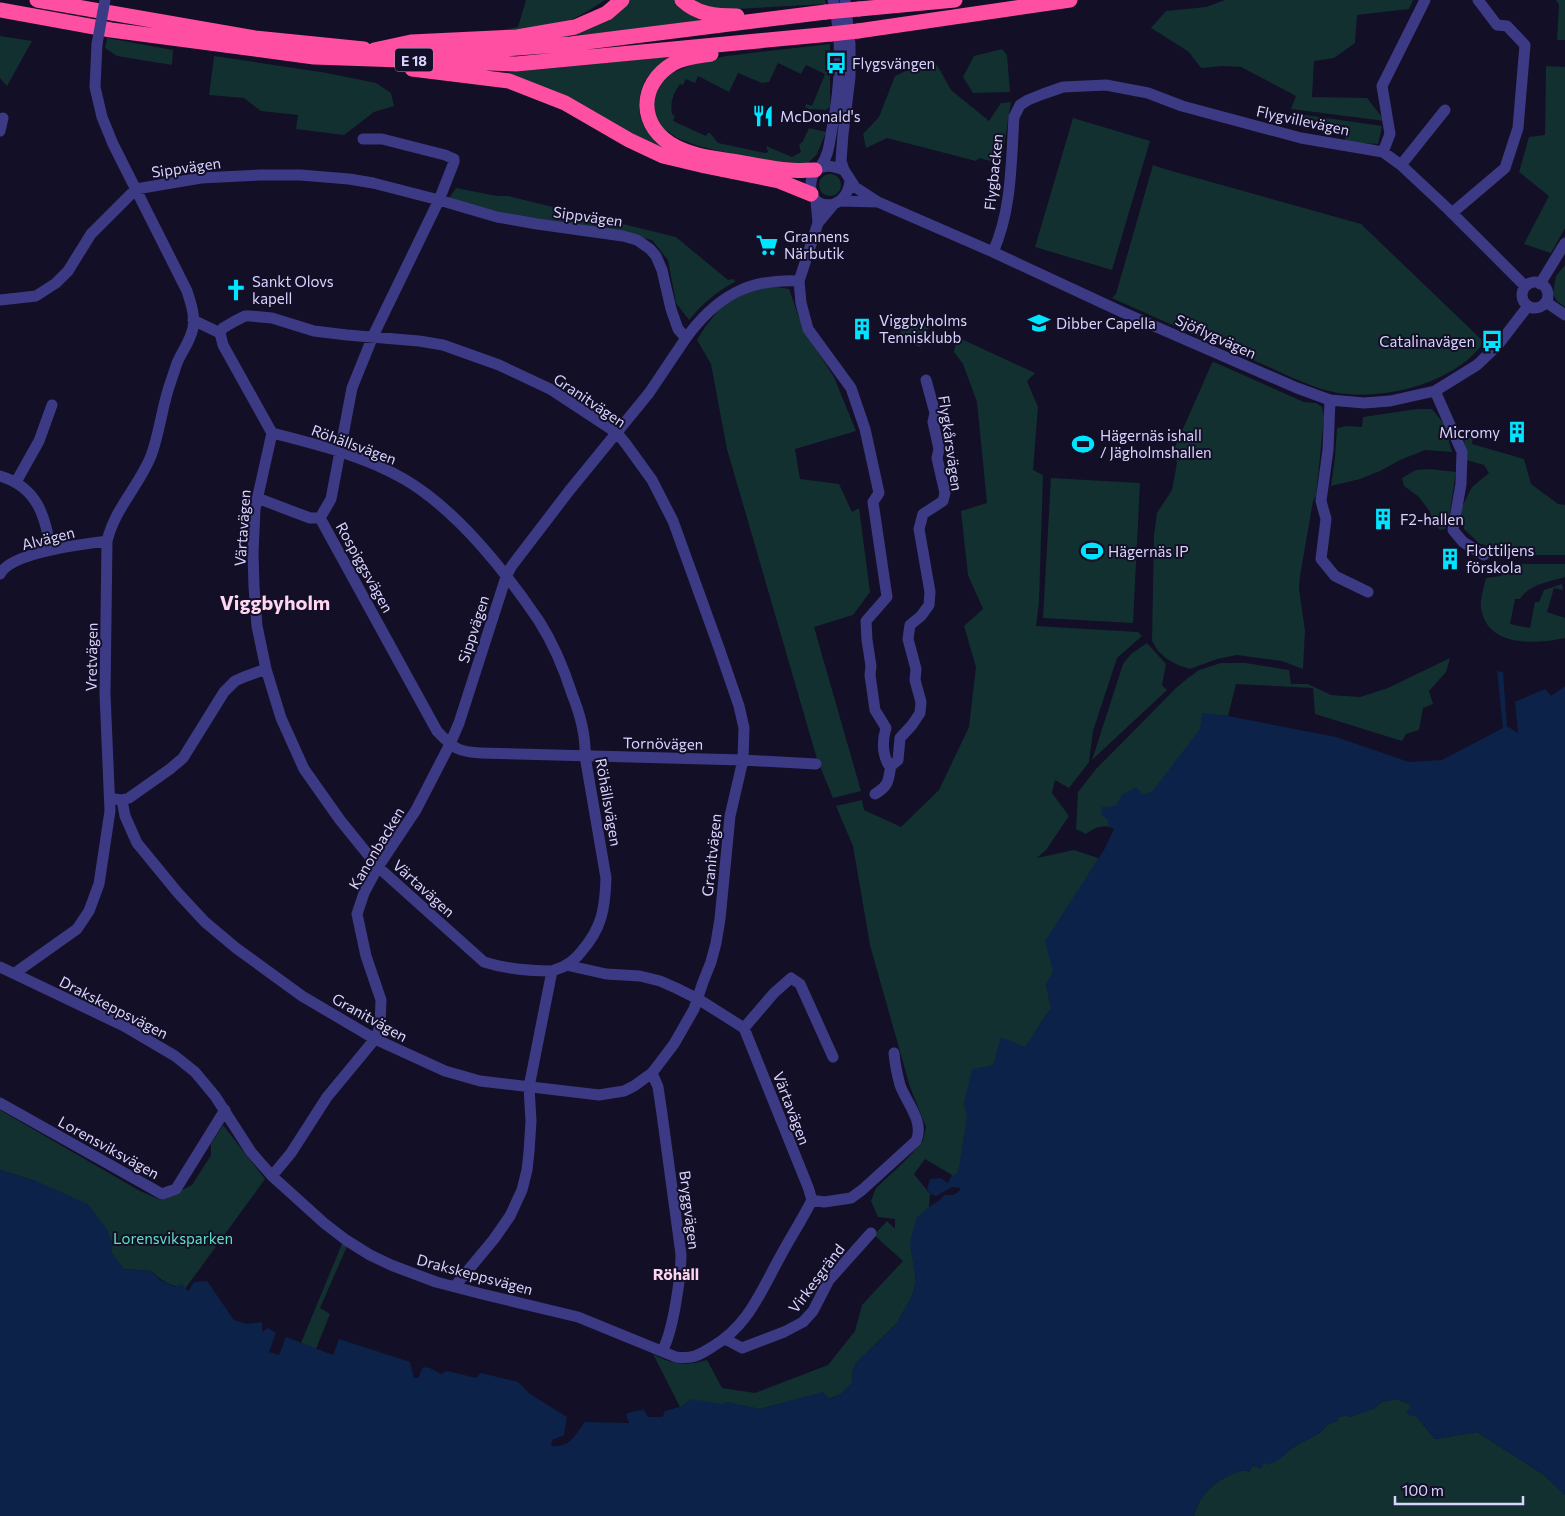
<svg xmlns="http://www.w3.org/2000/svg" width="1565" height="1516" viewBox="0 0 1565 1516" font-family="Commissioner,sans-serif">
	<rect width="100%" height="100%" fill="#130f26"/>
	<path fill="#12302f" d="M526 0H605L588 11 560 26 483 34 518 27Z
		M630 0H675C684 10 692 17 705 22L552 38Z
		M695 0H825L826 4 718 10 703 6Z
		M1225 0H1413L1409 9 1357 15 1355 43 1334 58 1314 61 1312 97 1367 98 1385 121 1291 109 1296 96 1241 67 1222 66 1201 68 1189 52 1151 28 1166 11 1206 7Z
		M1556 0H1565V40H1557L1559 5Z
		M0 36 32 41 7 86 0 78Z
		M107 38 173 50 172 65 117 56 105 48Z
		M830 44V107L826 110 809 109 805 107 806 104 812 106 825 74 806 65 801 74 778 63 769 82 762 83 738 73 729 92 698 76 695 83 686 79 683 85 680 84C673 94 670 102 672 114L675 116 673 121 706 136 708 133H710L718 143 765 153 768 152 766 146 792 157 801 152 799 145 803 141 809 128 826 132 817 154 806 165 775 164 698 146 677 138 660 126 654 114 653 99 658 85 669 74 695 64 726 56Z
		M1002 49 1007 55 1010 92 973 93 963 77 974 56Z
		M214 56 327 73 376 83 391 93 394 106 374 112 344 135 296 129 298 115 261 111 244 98 209 95Z
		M678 56C669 60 661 63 654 70 637 84 634 113 647 131 653 139 664 144 673 149L659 148 503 73Z
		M937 65 951 90 989 121 1001 103 1011 102 1001 164 979 158 976 161 887 138 866 148 863 134 879 117 895 76 917 66Z
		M1546 66 1565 67V228L1551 253 1524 244 1549 196 1519 172 1529 137 1545 135Z
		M1298 114 1382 126 1378 144 1344 142 1346 134 1297 126Z
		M1073 118 1150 141 1112 270 1035 247Z
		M1153 165 1161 168 1361 224 1484 342C1455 384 1381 402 1333 392 1311 387 1289 376 1269 367 1216 345 1164 321 1112 298L1116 294Z
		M819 185a11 11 0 1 1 22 0a11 11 0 1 1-22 0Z
		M456 188 497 196H508L676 237 728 280 734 279 735 282C717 291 702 304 689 320L676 303 668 260 652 240 624 233 538 220 487 209 449 198Z
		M1565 265V307L1557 301 1553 294 1556 276Z
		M765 285 789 289 803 329 834 377 856 431 795 449 800 479 839 484 852 512 859 508 870 592 853 615 814 627 861 791 833 798 817 759 727 449 711 364 697 340 705 327 728 298Z
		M907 318 929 327 920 347 898 338Z
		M957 337 1035 373 1027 381 1038 407 1033 470 1043 475 1039 602 1036 626 1138 632 1142 636 1117 658 1093 731 1089 762 1069 788 1055 780 1052 793 1069 816 1046 850 1037 858 1074 850 1098 858 1116 876 1046 984 1051 1008 1035 1032 1013 1114 948 1183 952 1175 925 1159 914 1174 930 1194 929 1207 939 1201 945 1195C951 1196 958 1195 961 1188L966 1186 911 1247 916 1282 912 1296 897 1323 856 1363 853 1369 852 1383 841 1394 829 1399 823 1393 759 1409 741 1405 687 1423 648 1417H663L665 1411 680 1407 653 1354C673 1365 686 1366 707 1360L722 1388 755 1393 828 1365 855 1331 862 1305 903 1261 874 1235 887 1221 895 1229V1219L878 1217 871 1201 876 1188 907 1159 923 1141 926 1127 910 1087 870 945 853 846 836 806 862 800 864 810 901 827 939 790 969 727 976 667 964 626 983 609 968 575 961 511 987 503 977 402 963 364 954 352Z
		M1214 362 1304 402 1316 403 1322 407 1324 417 1316 496 1313 501 1300 576 1299 589 1305 631 1303 669 1282 661 1237 655 1217 659 1190 669 1178 665 1167 659 1158 651 1152 641 1154 535 1157 513 1172 490 1177 463 1174 453 1175 447 1212 363Z
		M1417 409H1432L1444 424 1452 452 1425 450 1400 460 1380 471 1360 479 1331 486 1335 457 1337 428 1346 426 1362 427 1363 417Z
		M1464 437H1473L1472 444 1524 459 1531 484 1558 504 1565 505V555H1510L1479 543 1464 529 1461 509 1472 487 1489 473 1484 465 1466 460Z
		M1430 469 1456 472 1448 525 1445 529 1440 530 1434 524 1430 512 1419 497 1404 486 1402 478 1416 470Z
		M1051 478 1140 483 1133 623 1043 618Z
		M1505 564H1565V577C1549 582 1529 584 1520 599H1515L1510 624 1530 628 1535 602H1539L1544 590 1562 584 1563 590 1554 588 1547 612 1565 618V638C1536 644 1487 648 1481 608 1480 598 1484 587 1486 578L1501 576Z
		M1147 643 1166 664 1162 685 1167 690 1092 760 1123 664 1131 654Z
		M1450 658 1446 672 1429 691 1433 704 1423 708 1419 730 1406 734 1402 741 1315 714 1313 688 1236 684 1228 716 1202 714 1203 750 1114 829C1104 823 1094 828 1086 834L1076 829 1078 792 1096 769 1112 753 1176 688 1188 678 1199 670 1221 663H1246L1289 670 1291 684H1308L1331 695 1360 697 1388 688Z
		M0 1110 140 1191 161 1200 192 1185 211 1155V1144L223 1125 265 1179 185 1289C171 1286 161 1281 151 1271L123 1269 111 1252 36 1181 0 1170Z
		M344 1239 349 1242 320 1308 330 1314 316 1349 301 1343Z
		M1397 1399 1411 1405 1417 1417 1435 1439 1477 1432 1543 1474 1565 1495V1516H1194C1200 1491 1221 1476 1244 1470L1249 1472 1252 1466 1264 1463 1274 1462 1292 1448 1321 1432 1327 1425 1337 1421 1339 1417 1347 1415 1349 1417 1373 1409 1382 1402Z"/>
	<path fill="#0c2248" d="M1497 671 1503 672 1507 726 1518 733 1515 702 1545 689 1551 696 1565 686V1495L1543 1474 1477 1432 1435 1439 1417 1417 1406 1414 1411 1405 1397 1399 1382 1402 1373 1409 1349 1417 1347 1415 1339 1417 1337 1421 1327 1425 1321 1432 1292 1448 1280 1459 1268 1465 1264 1463 1261 1469 1252 1466 1249 1472 1244 1470C1221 1476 1200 1491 1194 1516H0V1170L36 1181 88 1204 107 1229 113 1245 111 1252 124 1269 151 1271 160 1280 175 1287 182 1284 188 1291 194 1282 207 1281 234 1320 246 1324 262 1322V1332L268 1328 276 1333 269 1352 279 1355 286 1337 333 1355 339 1339 410 1362 414 1378H418L423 1367 430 1368 441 1374 447 1371 476 1378 481 1373 518 1382 530 1394 567 1417 564 1435 555 1439H553L551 1446C570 1448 574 1436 585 1422L629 1423 626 1414 635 1411 644 1410 648 1417H663L665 1411 680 1407 692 1399 721 1404 728 1402 759 1409 823 1392 830 1399 841 1394 852 1383 853 1369 856 1363 897 1323 912 1296 916 1282 910 1243 914 1226 917 1217 928 1208 939 1201 945 1195 952 1196 960 1191 961 1188 952 1187 936 1196 930 1194 927 1189 930 1179 941 1178 948 1183 952 1176 958 1173 967 1117 964 1103 972 1069 993 1065 1001 1037 1025 1047 1051 1008 1046 984 1053 971 1045 941 1104 850 1114 829 1109 826 1107 819 1101 815 1102 807 1116 806 1122 795 1136 787 1142 794 1152 792 1200 729 1202 713 1228 716 1336 737 1409 762 1442 760 1503 728Z"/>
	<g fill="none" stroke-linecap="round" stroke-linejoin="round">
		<path stroke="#3d3a85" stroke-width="11" d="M845 0 850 44V77L843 134 841 161 844 170 855 187 878 202 993 252 1122 312 1297 388 1330 400 1364 403 1390 401 1435 391 1477 365 1498 345 1528 306
			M0 131 3 118
			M1383 152 1390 134 1382 86 1425 0
			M1401 165 1445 110
			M820 167C828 157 829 146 831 134 840 90 844 44 833 0
			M844 170C833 166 825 164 815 170 796 210 846 218 850 181
			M816 201 818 223 834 204
			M841 201 878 202
			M1452 213 1505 168 1518 128 1525 45 1507 26 1497 25 1478 0
			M818 223 799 281 801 303 808 329 851 388 865 429 879 493 873 502 887 597 866 621 867 640 871 666 870 675 875 710 886 728C882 741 882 752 888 764L892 765 898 760 900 738 912 725 920 713 921 702 915 680 916 669 908 639 910 625 921 616 929 605 930 592 919 529 923 514 943 501 945 493 937 458 939 449 933 422 935 413 926 380
			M993 252C1012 210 1011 162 1014 117L1020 105 1028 100 1043 94 1063 87 1106 85 1148 93 1182 106 1301 138 1383 152 1401 165 1448 209 1525 286
			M1522 295a13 13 0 1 1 26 0a13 13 0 1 1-26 0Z
			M1540 284 1565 243
			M0 300 36 296 56 283 68 271 91 234 136 189 201 178 261 175H300L349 179 373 183 439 200 497 217 537 224 623 236 637 240 650 249 656 256 662 270 671 309 678 329 686 338 649 393 569 491 511 567 506 577 459 723 450 744 416 810 378 867 364 893 357 914 366 956 381 1000 380 1027 375 1039 327 1097 291 1153 272 1176
			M1546 302 1565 315
			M193 320 220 333 223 345 272 433 255 509 253 553 254 587 257 626 266 669 281 718 304 769 340 820 378 867 484 962C506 969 528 971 552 971
			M686 338C716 297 748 278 799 281
			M1435 391 1462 452 1461 484 1453 530 1463 542 1484 555
			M1330 400 1328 450 1321 501 1326 519 1321 559 1335 576 1368 592
			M272 433C316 444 364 456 404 479 456 509 506 572 539 621 553 643 564 669 572 694 580 714 586 734 585 756L606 878C605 909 602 928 581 952 577 957 572 962 566 965 562 968 556 969 552 971L529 1087 531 1121 529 1152 527 1170 522 1190 510 1216 494 1239 455 1286
			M0 476C37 487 45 515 51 550
			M16 482 39 441 52 405
			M257 498 310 518H320
			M320 518 437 731C453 748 458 752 481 753L743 760 816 764
			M320 518 331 499 352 388 373 336 439 200 454 162V159L445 155 382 139H363
			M0 574C12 552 83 544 107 541
			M875 794C890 785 888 780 891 765
			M115 799 122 800 129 798 170 769 183 758 224 692 235 681 244 677 266 669
			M122 800 125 816 137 843 178 893 205 922 236 948 302 996 375 1039 445 1071 480 1081 599 1095 624 1091 634 1086 652 1073 674 1044 694 1009 703 982 711 962 716 943 720 919 730 816 743 760 744 728 739 706 719 648 673 521 652 480 626 444 617 433 550 389 499 365 443 345 419 341 347 335 314 331 272 318 250 316H245L235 321 223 328 220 333
			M566 965 606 974 640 976 660 981 676 988 698 999 744 1028 808 1187 812 1200
			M0 967 124 1026 175 1056 195 1072 215 1096 251 1152 272 1176 324 1223 346 1240 370 1255 391 1265 436 1282 482 1294 578 1317 676 1357C692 1359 698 1356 712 1347 748 1326 760 1293 780 1257 790 1238 802 1220 812 1200
			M15 973 77 929 89 911 99 884 110 811 105 694 107 541C115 508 139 486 151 456 160 432 162 405 171 381 173 375 175 369 177 363 182 351 190 342 193 328 195 314 191 304 187 291L113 144 102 117 95 87 97 44
			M744 1028 774 993 791 978 800 984 833 1057
			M652 1073 658 1087 662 1114 681 1254C681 1276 673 1333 662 1351
			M0 1103 162 1194 176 1189 225 1110
			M812 1200 824 1202 851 1198 862 1190 916 1141C925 1122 906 1102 900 1085 897 1074 895 1064 894 1053
			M725 1339 742 1348 784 1332 803 1322 813 1311 829 1280 871 1233"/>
		<path stroke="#ff4fa3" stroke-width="15" d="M37 0 255 38 364 49
			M682 0C698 15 716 16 737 16
			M859 9 955 0
			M0 10 111 30 314 57 516 64 831 34
			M858 31 1070 0
			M374 50 411 42 517 37 575 27 607 13 622 0
			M422 50 480 51 571 44 826 12
			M711 54C699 56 685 57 674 63 637 84 638 128 676 147 693 156 713 158 731 161 750 164 769 168 788 170 797 171 806 170 815 170
			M412 69 509 81 565 103 629 140 663 156 705 166 779 181 811 194"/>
		<path stroke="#3d3a85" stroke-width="11" d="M97 44 105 0"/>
		<path stroke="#ff4fa3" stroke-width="15" d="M826 12 859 9
			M831 34 858 31"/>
	</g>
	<defs>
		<g id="bus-bare" transform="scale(1.725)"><path d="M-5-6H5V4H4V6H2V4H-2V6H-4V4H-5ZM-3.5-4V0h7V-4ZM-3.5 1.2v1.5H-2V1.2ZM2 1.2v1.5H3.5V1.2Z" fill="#00e5ff" stroke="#130f26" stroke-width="2.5" paint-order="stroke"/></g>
		<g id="restaurant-bare" transform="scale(1.725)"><path d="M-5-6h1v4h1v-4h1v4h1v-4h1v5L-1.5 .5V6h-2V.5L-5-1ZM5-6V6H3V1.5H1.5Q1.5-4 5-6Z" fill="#00e5ff" stroke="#130f26" stroke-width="2.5" paint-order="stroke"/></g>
		<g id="supermarket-bare" transform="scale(1.725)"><path d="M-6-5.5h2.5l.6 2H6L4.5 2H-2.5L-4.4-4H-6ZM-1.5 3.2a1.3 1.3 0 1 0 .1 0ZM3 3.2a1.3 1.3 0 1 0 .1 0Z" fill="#00e5ff" stroke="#130f26" stroke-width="2.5" paint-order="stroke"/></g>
		<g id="church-bare" transform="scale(1.725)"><path d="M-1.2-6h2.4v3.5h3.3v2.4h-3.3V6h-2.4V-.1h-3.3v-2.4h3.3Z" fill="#00e5ff" stroke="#130f26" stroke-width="2.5" paint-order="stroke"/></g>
		<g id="school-bare" transform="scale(1.725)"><path d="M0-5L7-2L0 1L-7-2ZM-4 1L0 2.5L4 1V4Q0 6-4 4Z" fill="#00e5ff" stroke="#130f26" stroke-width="2.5" paint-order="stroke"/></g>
		<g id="building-bare" transform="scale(1.725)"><path d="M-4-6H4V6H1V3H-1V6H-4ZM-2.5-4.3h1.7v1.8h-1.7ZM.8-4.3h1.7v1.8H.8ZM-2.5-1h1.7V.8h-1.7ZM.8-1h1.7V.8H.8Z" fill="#00e5ff" stroke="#130f26" stroke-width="2.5" paint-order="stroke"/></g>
		<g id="stadium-bare" transform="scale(1.725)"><path d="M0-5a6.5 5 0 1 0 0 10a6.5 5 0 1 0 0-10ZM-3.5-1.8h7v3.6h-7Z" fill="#00e5ff" stroke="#130f26" stroke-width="2.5" paint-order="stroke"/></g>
	</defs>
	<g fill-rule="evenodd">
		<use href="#bus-bare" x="836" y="63"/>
		<use href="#restaurant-bare" x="763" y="116"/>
		<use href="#supermarket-bare" x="767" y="245"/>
		<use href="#church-bare" x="236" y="290"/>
		<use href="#school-bare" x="1039" y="323"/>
		<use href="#building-bare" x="862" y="329"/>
		<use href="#bus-bare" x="1492" y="341"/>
		<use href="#building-bare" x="1517" y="432"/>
		<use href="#stadium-bare" x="1083" y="444"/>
		<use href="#building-bare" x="1383" y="519"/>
		<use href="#stadium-bare" x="1092" y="551"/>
		<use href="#building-bare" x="1450" y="559"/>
	</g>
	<g text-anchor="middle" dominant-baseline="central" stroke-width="4" stroke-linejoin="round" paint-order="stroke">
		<rect fill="#130f26" stroke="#9e99be" stroke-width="1" x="395" y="48.5" width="38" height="23" rx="4"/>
		<g font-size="14" font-weight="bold" fill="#d9d4ff">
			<text x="414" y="60">E 18</text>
		</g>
		<g font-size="15" fill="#d9d4ff" stroke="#130f26" text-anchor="start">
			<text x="852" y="63">Flygsvängen</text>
			<text x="780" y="116">McDonald's</text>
			<text x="784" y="236">Grannens<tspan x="784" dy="17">Närbutik</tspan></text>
			<text x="252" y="281">Sankt Olovs<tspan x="252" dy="17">kapell</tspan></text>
			<text x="879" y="320">Viggbyholms<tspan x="879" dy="17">Tennisklubb</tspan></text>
			<text x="1056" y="323">Dibber Capella</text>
			<text x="1475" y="341" text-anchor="end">Catalinavägen</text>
			<text x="1500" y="432" text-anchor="end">Micromy</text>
			<text x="1100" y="435">Hägernäs ishall<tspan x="1100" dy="17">/ Jägholmshallen</tspan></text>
			<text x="1400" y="519">F2-hallen</text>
			<text x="1466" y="550">Flottiljens<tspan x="1466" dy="17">förskola</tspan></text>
			<text x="1108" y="551">Hägernäs IP</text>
		</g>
		<g font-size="15" fill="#d9d4ff" stroke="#130f26">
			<text transform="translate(1303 120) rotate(12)">Flygvillevägen</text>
			<text transform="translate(186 167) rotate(-8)">Sippvägen</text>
			<text transform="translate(993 172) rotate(-84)">Flygbacken</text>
			<text transform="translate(588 216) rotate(8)">Sippvägen</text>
			<text transform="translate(1216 336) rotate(24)">Sjöflygvägen</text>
			<text transform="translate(590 400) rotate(34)">Granitvägen</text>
			<text transform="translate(951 443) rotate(82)">Flygkårsvägen</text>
			<text transform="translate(354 444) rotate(20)">Röhällsvägen</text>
			<text transform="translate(242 528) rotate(-86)">Värtavägen</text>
			<text transform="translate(48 538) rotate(-14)">Alvägen</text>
			<text transform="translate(365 567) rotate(61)">Rospiggsvägen</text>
			<text transform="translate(473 629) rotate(-72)">Sippvägen</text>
			<text transform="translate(91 657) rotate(-89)">Vretvägen</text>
			<text transform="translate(663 743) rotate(1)">Tornövägen</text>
			<text transform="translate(609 802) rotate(80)">Röhällsvägen</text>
			<text transform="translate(376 848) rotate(-59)">Kanonbacken</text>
			<text transform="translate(711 855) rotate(-84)">Granitvägen</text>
			<text transform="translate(424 888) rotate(42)">Värtavägen</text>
			<text transform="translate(114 1007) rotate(27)">Drakskeppsvägen</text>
			<text transform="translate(370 1017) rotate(29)">Granitvägen</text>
			<text transform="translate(792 1108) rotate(69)">Värtavägen</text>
			<text transform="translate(109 1147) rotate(29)">Lorensviksvägen</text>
			<text transform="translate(690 1210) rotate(83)">Bryggvägen</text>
			<text transform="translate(475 1274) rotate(15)">Drakskeppsvägen</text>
			<text transform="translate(816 1278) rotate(-53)">Virkesgränd</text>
		</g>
		<g font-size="15" fill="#5fe0c0" stroke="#130f26">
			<text x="173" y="1238">Lorensviksparken</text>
		</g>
		<g font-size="16" font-weight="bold" fill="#ffd6f0" stroke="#130f26">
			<text x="676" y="1273">Röhäll</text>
		</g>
		<g font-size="20" font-weight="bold" fill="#ffd6f0" stroke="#130f26">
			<text x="275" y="602">Viggbyholm</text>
		</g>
	</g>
	<path d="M1395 1496v8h128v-8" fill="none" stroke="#d9d4ff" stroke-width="2.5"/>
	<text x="1402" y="1496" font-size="15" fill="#d9d4ff" stroke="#130f26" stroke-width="4" paint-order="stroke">100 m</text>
</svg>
